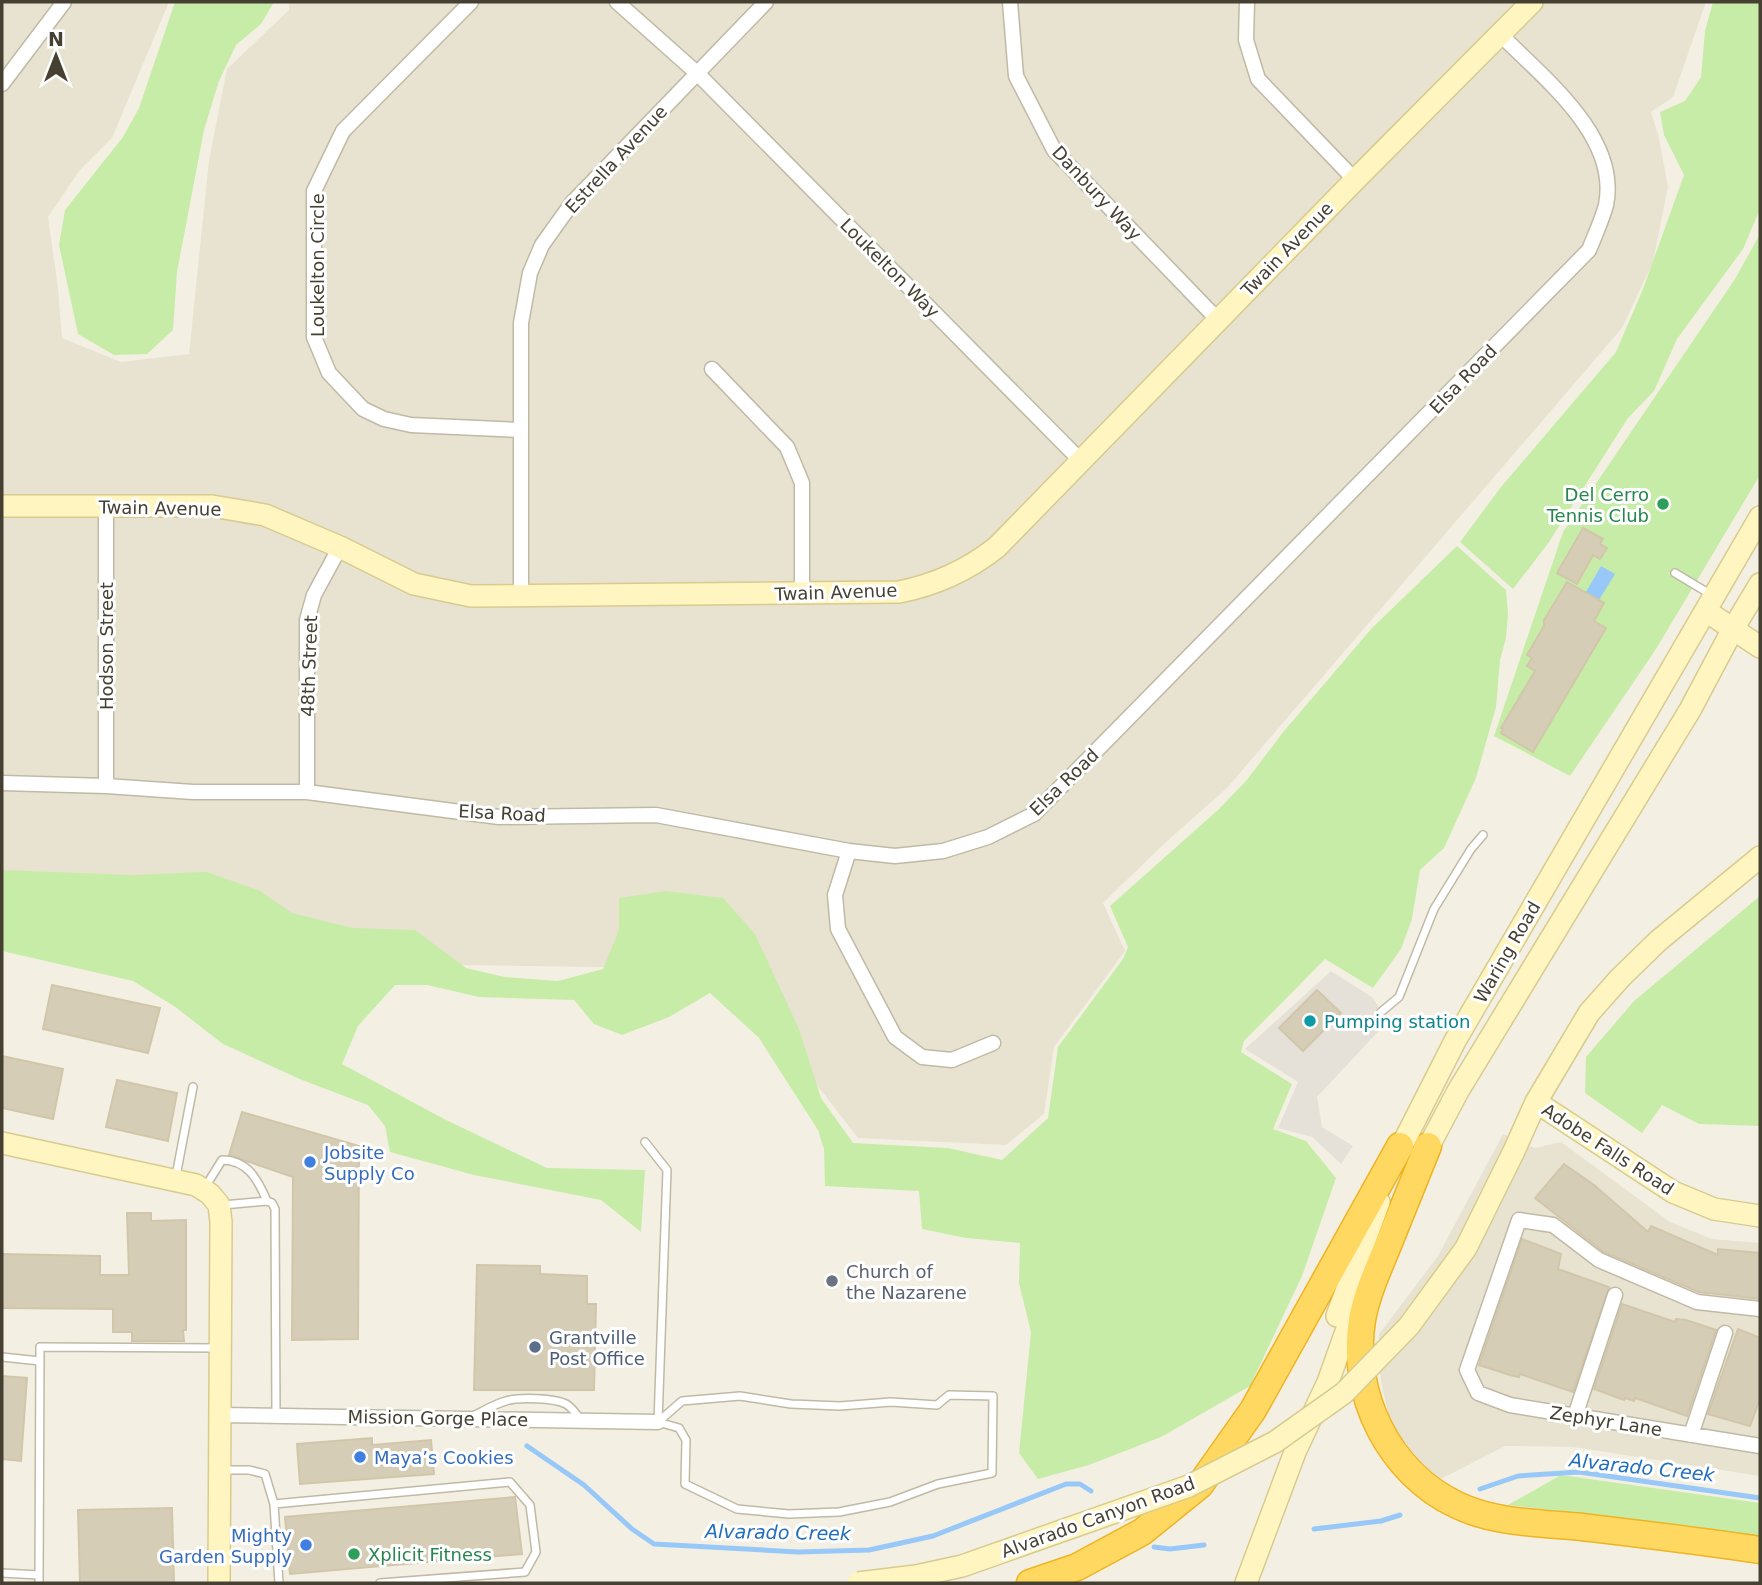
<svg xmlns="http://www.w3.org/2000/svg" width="1762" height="1585" viewBox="0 0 1762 1585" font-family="'DejaVu Sans',sans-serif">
	<rect width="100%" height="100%" fill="#f3f0e3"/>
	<path fill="#e8e3d0" d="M2 2H169L112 138 80 170 48 217 58 288 62 338 121 362 189 354 209 160 227 69 289 10V2H1706L1673 97 1651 112 1659 138 1668 187 1653 262 1622 328 1227 788 1166 842 1103 903 1125 951 1054 1047 1044 1114 1006 1145 858 1138 727 969 393 964 2 898Z
		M1503 1134 1535 1148 1561 1142 1670 1222 1712 1239 1760 1243V1476L1573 1447 1505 1446 1441 1479 1423 1466 1392 1427 1383 1392 1378 1361 1379 1334 1438 1256Z"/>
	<path fill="#e5e1d8" d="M1331 971 1372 997 1388 1021 1317 1097 1322 1127 1353 1146 1341 1164 1312 1137 1278 1128 1298 1082 1245 1049Z"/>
	<path fill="#c7eca7" d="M175 2H274L261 24 236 45 219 81 204 130 177 272 173 330 147 354 114 355 78 334 59 245 65 210 123 137 139 108Z
		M1713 2H1760V209L1743 249 1677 339 1654 391 1628 418 1549 542 1513 589 1460 542 1501 487 1616 352 1643 289 1684 175 1664 135 1660 112 1685 101 1701 77 1705 31Z
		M1760 234V475L1656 649 1570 776 1494 736 1563 532 1735 279Z
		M1457 546 1506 590 1508 614 1506 638 1500 660 1496 707 1476 778 1444 848 1420 870 1412 919 1401 949 1373 988 1325 959 1244 1041 1241 1052 1292 1084 1273 1129 1306 1141 1336 1178 1302 1276 1250 1386 1161 1437 1089 1465 1038 1479 1019 1453 1031 1332 1019 1283 1020 1243 966 1238 922 1229 919 1191 825 1186 824 1149 818 1130 759 1038 710 993 669 1017 622 1035 594 1024 574 1000 479 997 427 985H395L358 1026 342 1064 444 1119 547 1168 645 1170 641 1232 601 1200 474 1175 390 1152 385 1126 368 1105 302 1080 223 1044 174 1006 133 981 2 951V870L131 875 207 872 260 891 292 913 352 928 415 930 466 968 505 977 558 981 603 969 619 930V898L666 891 723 898 755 934 799 1029 821 1098 853 1143 948 1148 1002 1160 1048 1118 1058 1047 1123 959 1128 947 1110 906 1219 809 1246 781 1284 731 1372 628Z
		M1760 896V1126L1699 1124 1662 1105 1642 1133 1585 1093 1586 1057 1634 1001Z
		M1561 1475 1760 1503V1537L1698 1527 1508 1505Z"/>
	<path fill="#98c8f7" d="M1601 566 1615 574 1599 600 1586 592Z"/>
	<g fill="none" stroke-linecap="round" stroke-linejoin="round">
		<path stroke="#98c8f7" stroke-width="5" d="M527 1446 584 1485 632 1529 654 1544 798 1552 869 1550 933 1536 1066 1484H1080L1091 1491
			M1480 1489 1518 1476 1579 1472 1760 1498
			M1314 1529 1381 1521 1400 1515
			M1154 1547 1170 1549 1204 1545"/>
	</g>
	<path fill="#d6cdb7" stroke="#d2c6aa" stroke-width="2" d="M1583 528 1603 539 1600 544 1607 548 1600 559 1593 555 1577 584 1557 573Z
		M1567 582 1604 603 1594 621 1606 628 1533 752 1501 733 1503 729 1501 728 1535 671 1527 666 1532 658 1527 655 1544 626V620Z
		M52 985 160 1008 148 1053 43 1029Z
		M1317 990 1341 1013 1303 1051 1279 1028Z
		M2 1056 63 1069 53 1119 2 1108Z
		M117 1080 177 1093 168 1141 106 1127Z
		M242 1112 359 1146 358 1339 292 1340 293 1177 229 1155Z
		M1564 1164 1594 1185 1648 1232 1651 1226 1718 1255V1249L1760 1253V1299L1699 1292 1604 1252 1535 1198Z
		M127 1213H151V1221L186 1220V1330H183L184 1341H132V1332H113V1309L2 1308V1254L100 1256V1275H129Z
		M1522 1239 1561 1254 1558 1269 1609 1287 1573 1392 1520 1374 1519 1377 1510 1375 1479 1365Z
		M477 1265 540 1266V1274L587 1276V1304H596L594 1390H474Z
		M1622 1304 1675 1322 1676 1319 1686 1320 1716 1330 1687 1416 1635 1398 1634 1401 1625 1398 1624 1400 1594 1389Z
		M1738 1329 1760 1338V1399L1750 1426 1708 1414Z
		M2 1376 27 1378 21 1461 2 1459Z
		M372 1438V1445L431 1440 434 1474 300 1484 297 1444Z
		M515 1497 522 1554 290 1574 285 1517Z
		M172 1508 174 1583H80L78 1510Z"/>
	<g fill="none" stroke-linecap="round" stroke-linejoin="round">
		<g stroke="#c0b9a5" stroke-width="10">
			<path id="lane" d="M1675 573 1710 594
				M1381 1012 1399 997 1434 909 1471 849 1483 835
				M645 1142 667 1170 658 1422
				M176 1176 193 1087
				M204 1189 222 1160C248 1160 258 1180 267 1201
				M223 1205 267 1201 272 1203 275 1209 276 1416
				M2 1357 40 1361
				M949 1395 993 1396 992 1473 938 1484 890 1502 839 1512 789 1514 737 1509 685 1484 686 1440 679 1428 658 1422 682 1401 740 1396 791 1404 840 1406 891 1402 937 1405Z
				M475 1415C485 1410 495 1404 506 1401 518 1397 555 1398 566 1404 573 1408 577 1415 581 1421
				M223 1470H249L265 1474 274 1504
				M2 1573 39 1575
				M39 1583 40 1347 219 1348
				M279 1583 274 1504 510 1482 530 1505 536 1552 525 1572 380 1583"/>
		</g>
		<g stroke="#c0b9a5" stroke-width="17">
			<path id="street" d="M471 2 343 131 314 191V337L329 373 363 409 384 419 411 425 521 430
				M617 2 698 74 1081 461
				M1010 2 1016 76 1054 150 1218 320
				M1247 2 1246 40 1258 79 1355 180
				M2 84 64 2
				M712 369 787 447 802 483V594
				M106 506V786
				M521 596V323L530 273 542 245 572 203 766 2
				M2 783 106 786 193 792H307L499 817 656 815 849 851 895 856 943 851 988 837 1034 814 1589 250C1595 235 1602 220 1606 205 1620 136 1542 77 1500 34
				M307 792V620L314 595 340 547
				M849 851 835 895 838 929 895 1037 922 1057 952 1060 993 1043
				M1760 1309 1697 1302 1599 1260 1553 1225 1519 1220 1467 1370 1478 1393 1510 1405 1760 1446
				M219 1415 658 1422
				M1575 1416 1615 1295
				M1691 1435 1725 1333"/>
		</g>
		<g stroke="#d8cb8e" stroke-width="24">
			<path id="secondary" d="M2 506H212L265 515 340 547 414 584 471 596 899 592C935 585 968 570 997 547L1355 180 1532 2
				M1706 611 1760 647
				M1536 1102 1673 1192 1714 1209 1760 1216
				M2 1143 196 1185 210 1194 219 1205 221 1222 219 1583
				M1513 1153 1536 1102 1589 1013 1620 978 1658 941 1760 857
				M1395 1159 1455 1041 1760 517
				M1421 1161 1458 1091 1690 710 1733 629 1760 584
				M1337 1316 1379 1202
				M1246 1583 1295 1452 1328 1382 1358 1298"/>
		</g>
		<g stroke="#edb424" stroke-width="29">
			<path id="highway" d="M1428 1146C1414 1181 1400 1215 1386 1250 1377 1272 1366 1296 1362 1320 1350 1394 1389 1473 1457 1505 1494 1523 1541 1523 1582 1527 1641 1534 1701 1541 1760 1550
				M1030 1583 1077 1567 1142 1532 1200 1485 1253 1410 1400 1146"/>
		</g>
		<use href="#lane" stroke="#fff" stroke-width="7"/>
		<use href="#street" stroke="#fff" stroke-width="14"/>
		<use href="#secondary" stroke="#fff5c1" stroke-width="21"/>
		<use href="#highway" stroke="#ffd862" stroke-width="26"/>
		<g stroke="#d8cb8e" stroke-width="24" stroke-linecap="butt">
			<path id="secondary-bridge" d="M858 1583 916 1576 962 1566 1189 1486 1275 1442 1344 1393 1409 1326 1466 1248 1513 1153"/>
		</g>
		<use href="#secondary-bridge" stroke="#fff5c1" stroke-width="21"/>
	</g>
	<g fill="#2e9e5b" stroke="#fff" stroke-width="2.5">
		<circle cx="1663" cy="504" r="7"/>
		<circle cx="354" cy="1554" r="7"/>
	</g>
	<circle fill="#0f9aa8" stroke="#fff" stroke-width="2.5" cx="1310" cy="1021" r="7"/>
	<g fill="#3f7fe0" stroke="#fff" stroke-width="2.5">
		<circle cx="310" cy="1162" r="7"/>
		<circle cx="360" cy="1457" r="7"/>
		<circle cx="306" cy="1545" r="7"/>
	</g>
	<circle fill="#6b7280" stroke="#fff" stroke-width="2.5" cx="832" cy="1281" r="7"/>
	<circle fill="#5c6f8a" stroke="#fff" stroke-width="2.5" cx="535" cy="1347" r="7"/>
	<g text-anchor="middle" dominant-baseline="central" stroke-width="6" stroke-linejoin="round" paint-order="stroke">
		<g font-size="18" fill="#464033" stroke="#fff">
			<text transform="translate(616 159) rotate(-47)">Estrella Avenue</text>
			<text transform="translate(1097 193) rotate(47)">Danbury Way</text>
			<text transform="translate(1287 249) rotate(-46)">Twain Avenue</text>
			<text transform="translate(317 265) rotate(-90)">Loukelton Circle</text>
			<text transform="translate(890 268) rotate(45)">Loukelton Way</text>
			<text transform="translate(1463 379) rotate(-46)">Elsa Road</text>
			<text transform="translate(160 508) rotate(1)">Twain Avenue</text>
			<text transform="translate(836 592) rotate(-2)">Twain Avenue</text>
			<text transform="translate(106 646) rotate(-90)">Hodson Street</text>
			<text transform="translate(309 666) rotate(-88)">48th Street</text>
			<text transform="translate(1064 782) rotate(-44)">Elsa Road</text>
			<text transform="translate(502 813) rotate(3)">Elsa Road</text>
			<text transform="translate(1507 952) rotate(-60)">Waring Road</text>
			<text transform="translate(1608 1149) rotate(33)">Adobe Falls Road</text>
			<text transform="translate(438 1418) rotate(1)">Mission Gorge Place</text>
			<text transform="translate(1606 1421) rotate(9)">Zephyr Lane</text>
			<text transform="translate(1098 1517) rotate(-20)">Alvarado Canyon Road</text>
		</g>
		<g font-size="18" fill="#27864d" stroke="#fff" text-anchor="end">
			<text x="1649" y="494">Del Cerro<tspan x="1649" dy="21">Tennis Club</tspan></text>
			<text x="368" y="1554" text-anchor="start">Xplicit Fitness</text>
		</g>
		<g font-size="18" fill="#0d838f" stroke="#fff" text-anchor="start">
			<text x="1324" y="1021">Pumping station</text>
		</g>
		<g font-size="18" fill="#366cbe" stroke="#fff" text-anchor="start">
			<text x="324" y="1152">Jobsite<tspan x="324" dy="21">Supply Co</tspan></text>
			<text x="374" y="1457">Maya’s Cookies</text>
			<text x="292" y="1535" text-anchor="end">Mighty<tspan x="292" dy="21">Garden Supply</tspan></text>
		</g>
		<g font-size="18" fill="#5b616d" stroke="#fff" text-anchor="start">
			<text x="846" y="1271">Church of<tspan x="846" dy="21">the Nazarene</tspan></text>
		</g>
		<g font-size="18" fill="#4e5e75" stroke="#fff" text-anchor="start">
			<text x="549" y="1337">Grantville<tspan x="549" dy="21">Post Office</tspan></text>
		</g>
		<g font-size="19" font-style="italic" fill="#226ebc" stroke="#fff">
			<text transform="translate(1642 1467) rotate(6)">Alvarado Creek</text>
			<text transform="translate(778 1532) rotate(1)">Alvarado Creek</text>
		</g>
	</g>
	<rect width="1762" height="1585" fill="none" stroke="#464033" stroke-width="7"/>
	<g transform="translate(56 56)" stroke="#ffffff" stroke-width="5" paint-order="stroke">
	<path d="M0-5L12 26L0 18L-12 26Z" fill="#464033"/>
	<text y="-10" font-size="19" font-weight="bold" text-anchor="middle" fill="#464033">N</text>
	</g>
</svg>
